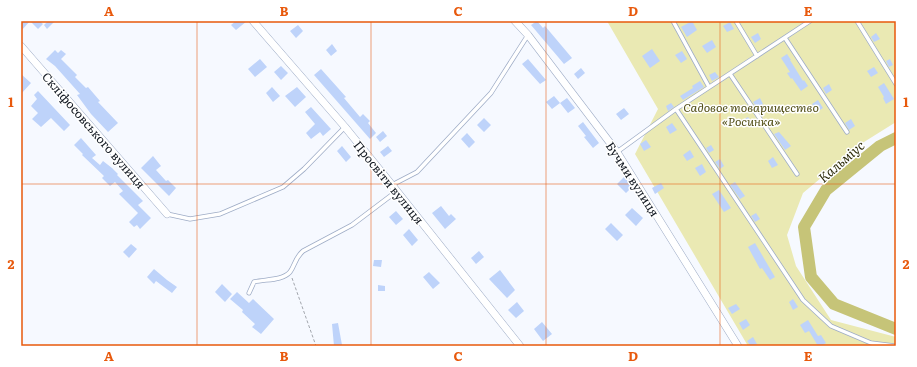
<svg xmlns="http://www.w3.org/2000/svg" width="917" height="367" viewBox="0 0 917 367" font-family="Literata,serif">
	<rect width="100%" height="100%" fill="#f6f9ff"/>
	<path fill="#eae9b3" d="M607 21H896V122L864 142 803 193 787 235 796 266 831 320 896 337V346H748L635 154 658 109Z"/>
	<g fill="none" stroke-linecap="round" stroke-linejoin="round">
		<path stroke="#c6c478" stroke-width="12" d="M896 138 880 146 826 190 804 227 811 277 834 304 896 329"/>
	</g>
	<path fill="#bed3fa" d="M21 21H40L43 24 38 29 30 21 21 31Z
		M48 21H55L47 29 44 25Z
		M236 21H247L236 30 231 25Z
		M537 21 543 28 545 26 572 58 564 64 531 25Z
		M692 21 697 30 687 37 681 27Z
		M730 22 734 29 727 32 723 26Z
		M298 25 303 31 296 38 290 31Z
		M758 33 761 39 755 43 751 37Z
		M876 33 880 39 874 42 871 37Z
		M712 40 716 47 707 53 702 46Z
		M332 44 337 51 331 56 326 50Z
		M652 49 660 61 650 68 642 56Z
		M55 50 58 53 61 50 66 54 61 59 77 75 75 77 86 88 88 87 100 101 98 102 118 123 108 132 91 114 77 95 80 94 55 66 46 59Z
		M682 51 687 59 681 63 675 55Z
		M787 54 791 60H790L803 81 804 80 808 86 801 91 792 78 791 79 787 73 790 72 781 58Z
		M260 59 267 67 255 77 248 69Z
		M528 59 546 80 540 84 522 64Z
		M890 59 893 65 889 67 886 61Z
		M281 66 288 73 281 80 274 72Z
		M874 67 878 73 871 77 867 71Z
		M581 68 585 73 578 79 574 74Z
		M321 69 338 88 346 97 344 98 360 117 363 114 370 121 368 123 376 133 370 139 314 75Z
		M715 72 719 77 712 81 709 75Z
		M21 74 31 83 21 94Z
		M700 81 704 87 683 100 680 96 693 88 692 86Z
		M884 83 894 99 886 104 883 98 884 97 878 87Z
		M829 84 832 90 826 94 823 88Z
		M272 87 280 96 273 102 266 93Z
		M297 87 306 97 295 107 285 96Z
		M38 91 70 125 64 131 51 118 41 127 32 119 38 113 31 106 37 99 34 95Z
		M554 96 560 103 552 109 546 102Z
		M567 98 575 108 568 113 560 103Z
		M760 98 763 104 757 108 753 102Z
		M818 100 823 108 817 112 812 104Z
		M671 103 674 107 668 111 666 106Z
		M311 107 331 129 323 136 320 132 311 139 306 133 315 124 305 112Z
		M624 108 629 114 621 120 616 114Z
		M748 117 752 122 744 127 741 121Z
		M484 118 491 125 484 132 477 125Z
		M851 119 855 126 849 130 845 123Z
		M583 122 599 143 593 148 584 137 586 136 578 126Z
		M672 123 677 130 670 134 666 127Z
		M383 131 387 136 380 142 376 137Z
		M779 132 791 146 785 150 774 134Z
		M467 133 475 142 469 148 461 139Z
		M81 138 96 155 92 158 100 165 103 161 112 168 118 174 117 175 143 201 138 205 151 218 140 229 137 225 134 227 129 222 138 213 119 194 123 191 115 182 110 186 102 178 104 176 82 155 83 154 74 145Z
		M646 140 651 147 644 151 640 144Z
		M711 145 714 150 709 153 706 148Z
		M342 146 351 157 346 162 337 151Z
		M388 146 392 151 384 157 380 152Z
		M690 150 694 157 687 161 683 155Z
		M153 156 161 166 156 170 166 181 168 180 176 188 169 196 141 168Z
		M773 157 778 165 772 168 768 161Z
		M720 159 724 166 720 169 715 162Z
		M702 164 706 172 700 176 695 168Z
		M624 177 633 186 626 193 617 184Z
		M735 182 745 196 740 199 730 185Z
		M661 183 664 188 655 194 652 188Z
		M719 190 731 208 724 212 712 194Z
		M441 206 449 216 451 214 456 219 445 229 432 213Z
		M632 208 643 218 636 226 625 215Z
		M396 211 403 219 396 225 389 217Z
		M756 213 760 219 755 222 751 216Z
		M611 223 623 235 617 241 605 229Z
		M409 229 418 240 412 246 403 235Z
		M755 243 775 277 770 280 762 268 760 269 748 247Z
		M131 244 137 249 129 258 123 252Z
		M479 251 484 257 476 264 471 258Z
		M374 260H382L381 267 373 266Z
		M154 269 167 280 177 287 172 293 156 281 154 284 147 277Z
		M500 270 515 290 507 298 489 279Z
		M429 272 440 283 433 289 423 277Z
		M222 284 232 294 225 302 215 292Z
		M378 285 385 286V291H378Z
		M237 292 249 303 253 299 274 319 261 334 252 327 255 324 242 312 243 310 230 299Z
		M793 299 798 307 793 310 789 302Z
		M517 302 524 311 516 318 508 310Z
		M736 304 740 309 732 314 728 308Z
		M746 319 750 325 743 330 739 323Z
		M808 320 818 336 821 335 826 343 821 346H818L809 331 805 333 800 325Z
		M542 322 552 334 543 341 534 329Z
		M338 323 342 345 334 346 332 324Z
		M753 337 757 344 751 346 747 341Z"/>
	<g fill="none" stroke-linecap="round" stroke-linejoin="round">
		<g stroke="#9eacc6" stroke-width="5">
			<path id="service" d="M673 21 709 87
				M736 21 757 56
				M857 21 896 84
				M785 38 847 132
				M730 74 797 174
				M676 109 803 300 831 326 871 343 895 346
				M617 152 676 109 810 21
				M392 185 417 172 491 93 528 35
				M167 214 190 219 220 214 283 187 304 169 345 127
				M249 293 254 282C265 279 282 281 290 272 295 265 295 258 303 251L352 225 397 191"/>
		</g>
		<g stroke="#9eacc6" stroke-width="8">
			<path id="minor" d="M253 21 345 127 392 185 520 346
				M515 21 528 35 617 152 738 346
				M21 46 167 214"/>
		</g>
		<path stroke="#a2a6ad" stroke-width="1" stroke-dasharray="3 2" stroke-linecap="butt" d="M292 278 316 346"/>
		<use href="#service" stroke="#fff" stroke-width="3.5"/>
		<use href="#minor" stroke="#fff" stroke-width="7"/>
	</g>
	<path fill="none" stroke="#e8590c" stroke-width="1" stroke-opacity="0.55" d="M197 21V346M371 21V346M546 21V346M720 21V346M21 184H896"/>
	<g text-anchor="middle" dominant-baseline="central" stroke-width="3" stroke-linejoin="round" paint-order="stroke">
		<g font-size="12" font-style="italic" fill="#535018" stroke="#fff">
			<text x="751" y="107">Садовое товарищество<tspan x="751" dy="14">«Росинка»</tspan></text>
		</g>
		<g font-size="12" fill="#121821" stroke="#fff">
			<text transform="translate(94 130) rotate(49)">Скліфосовського вулиця</text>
			<text transform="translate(633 179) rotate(57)">Бучми вулиця</text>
			<text transform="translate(389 182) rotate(51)">Просвіти вулиця</text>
		</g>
		<g font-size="13" font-style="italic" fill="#2c2b09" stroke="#fff">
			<text transform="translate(841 161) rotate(-41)">Кальміус</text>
		</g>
	</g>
	<rect width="917" height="367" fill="none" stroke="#ffffff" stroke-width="44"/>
	<rect x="22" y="22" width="873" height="323" fill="none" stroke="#e8590c" stroke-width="1.5"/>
	<g font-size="13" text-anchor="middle" font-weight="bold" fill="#e8590c">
		<text x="109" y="16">A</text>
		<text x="284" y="16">B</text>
		<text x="458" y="16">C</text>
		<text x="633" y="16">D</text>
		<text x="808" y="16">E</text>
		<text x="11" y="107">1</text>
		<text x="906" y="107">1</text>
		<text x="11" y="269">2</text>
		<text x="906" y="269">2</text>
		<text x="109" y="361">A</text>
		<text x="284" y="361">B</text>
		<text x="458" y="361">C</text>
		<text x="633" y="361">D</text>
		<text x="808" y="361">E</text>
	</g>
</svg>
